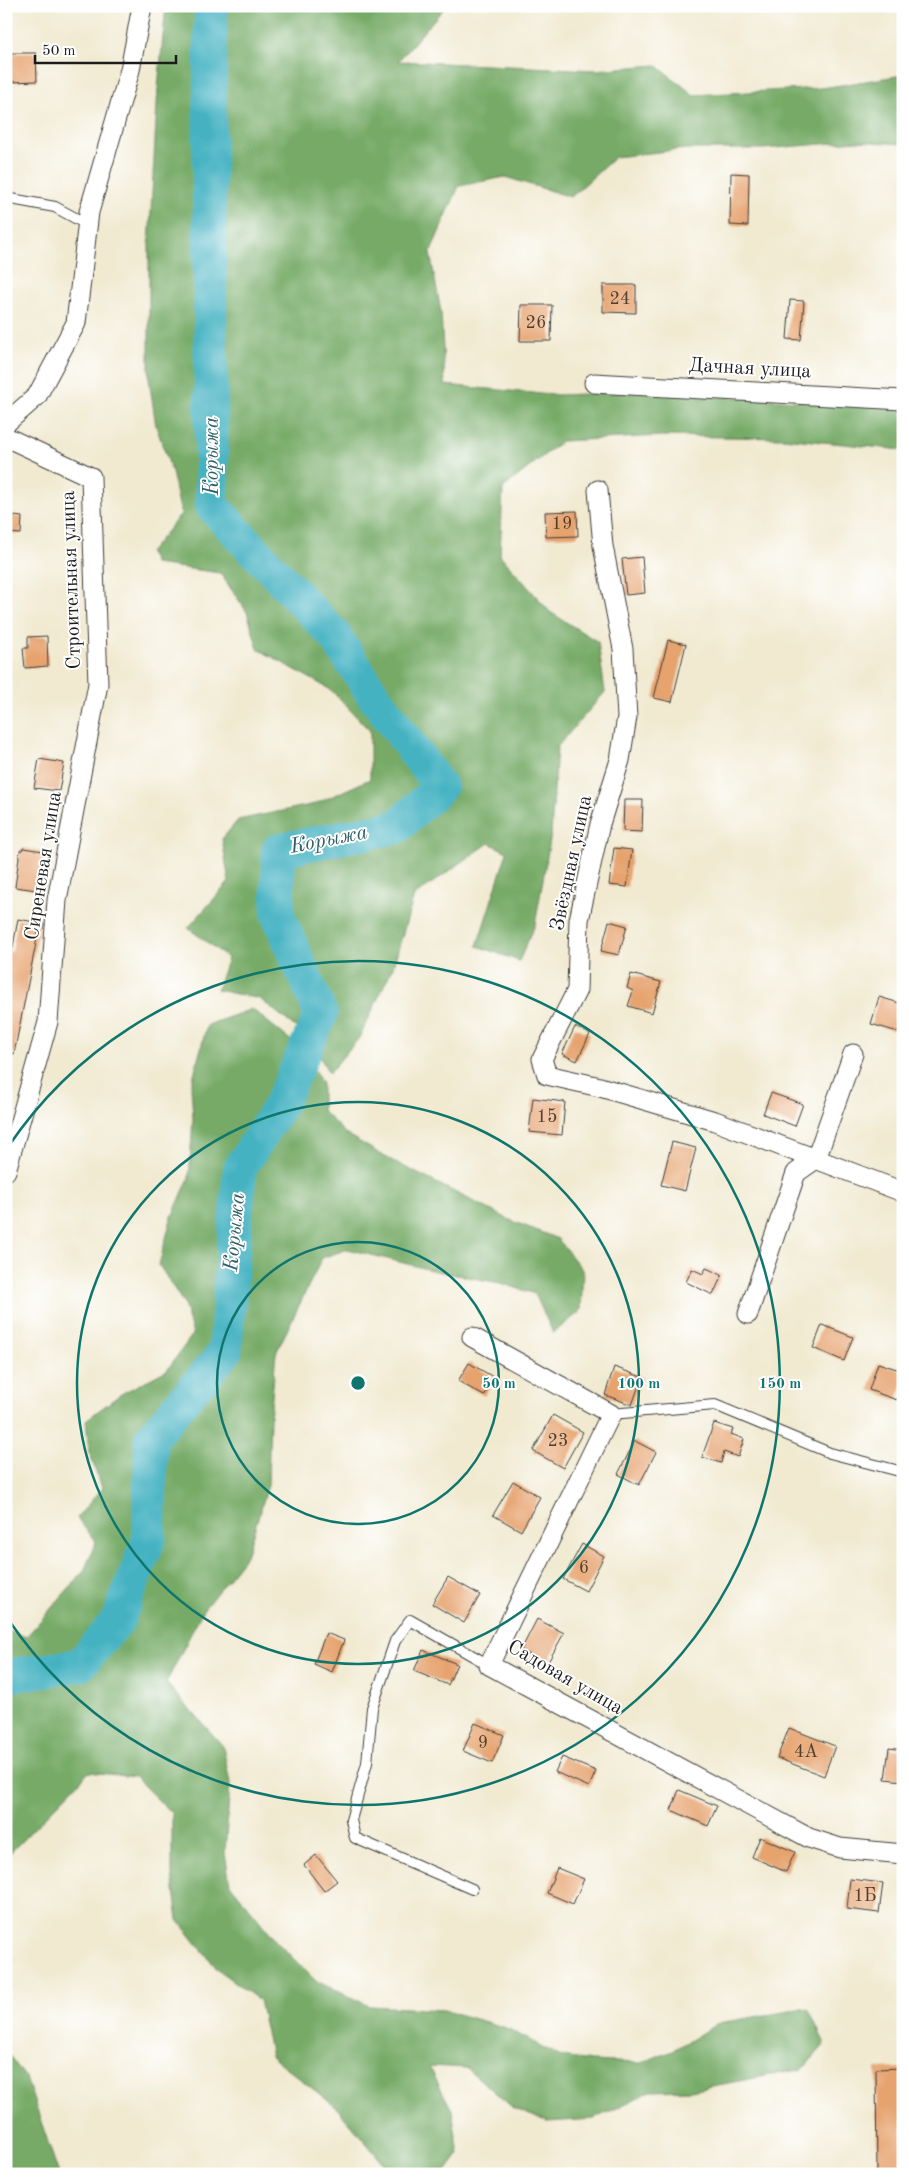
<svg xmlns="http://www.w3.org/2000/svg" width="909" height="2180" viewBox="0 0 909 2180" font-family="'Old Standard TT',serif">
	<rect width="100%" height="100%" fill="#fff"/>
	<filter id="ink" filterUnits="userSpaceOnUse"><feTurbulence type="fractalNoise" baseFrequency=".02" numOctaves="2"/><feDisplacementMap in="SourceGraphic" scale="10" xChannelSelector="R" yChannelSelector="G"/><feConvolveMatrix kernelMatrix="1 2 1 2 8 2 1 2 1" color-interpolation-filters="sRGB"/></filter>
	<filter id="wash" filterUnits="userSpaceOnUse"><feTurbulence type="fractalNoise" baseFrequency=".0096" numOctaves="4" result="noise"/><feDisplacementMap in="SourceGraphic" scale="20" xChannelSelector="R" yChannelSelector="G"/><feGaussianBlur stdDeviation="1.12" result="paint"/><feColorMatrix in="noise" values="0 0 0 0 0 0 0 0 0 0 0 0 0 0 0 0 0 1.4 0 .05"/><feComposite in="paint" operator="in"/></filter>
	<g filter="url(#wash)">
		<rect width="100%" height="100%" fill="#f1ead1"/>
		<path fill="#76aa66" stroke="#496341" d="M166 6H446L398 61 596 70 656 65 694 95 822 88 903 75V144L857 141 763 149H685L615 157 571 197 505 177 459 186 430 253 441 312 445 385 555 395 642 392 903 407V450L783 438 662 436 562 441 503 488 500 555 550 612 598 642 605 692 557 747 551 834 535 925 519 961 477 946 507 852 489 843 414 896 393 967 359 1038 329 1073 309 1038 260 999 217 990 228 958 188 928 229 882 222 839 238 820 315 804 370 779V731L331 690 258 649 247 612 220 573 155 564 149 553 181 514 172 472 156 426 149 379V246L158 87Z
			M252 1009 305 1052 322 1084V1110L346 1134 389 1159 510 1220 558 1239 583 1271 581 1311 553 1333 535 1294 500 1283 435 1271 348 1249 322 1258 276 1353 270 1418 268 1486 246 1556 203 1610 166 1683 223 1746 230 1783 225 1853 230 1884 275 1940 316 1981 370 2006 444 2010 507 2028 561 2057 592 2061 641 2063 679 2047 718 2023 808 2008 825 2044 803 2069 691 2090 651 2091 594 2119 547 2122 513 2108 467 2068 429 2066 452 2110 459 2154 444 2174H401L389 2170 336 2107 271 2056 259 2000 218 1970 178 1920 172 1874V1814L135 1777 89 1772 6 1857V1629L26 1637 84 1571 96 1542 77 1518 102 1488 89 1452 86 1420 121 1394 167 1370 193 1334 184 1304 159 1265 171 1219 189 1178 193 1118 191 1086 207 1025Z
			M6 2051 26 2078 59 2174H6Z"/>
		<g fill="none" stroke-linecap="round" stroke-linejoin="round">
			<path stroke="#45b2c2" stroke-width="34" d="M6 1676 80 1665 118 1620 149 1539 151 1438 225 1352 240 1168 280 1105 321 1014 278 915V850L397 827 440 787 372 693 334 635 212 506 209 166 211 6"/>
		</g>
		<g id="blocks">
			<path fill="#e6a36e" d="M11 53H36L37 81 11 82Z
				M731 173 749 174 748 226 730 225Z
				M603 285H636V313L603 312Z
				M790 300 804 301 801 340 787 339Z
				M521 305H552L551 341H520Z
				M577 511 578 536 546 537 545 512Z
				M6 515 22 517 21 534 6 533Z
				M642 557 645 593 626 595 622 559Z
				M47 636 48 666 25 668 23 648H28V637Z
				M668 640 686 644 672 702 654 698Z
				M39 759 64 763 59 791 34 788Z
				M624 800H643L642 832 623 831Z
				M23 848 50 852 44 891 15 887 20 850H22Z
				M614 848 632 850 627 887 609 885Z
				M18 919 40 923 14 1054 6 1053V951L12 952Z
				M609 921 627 926 619 955 601 951Z
				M631 974 661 982 652 1013 628 1006 633 991 627 988Z
				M879 997 903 1004V1016L898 1032 871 1024Z
				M575 1027 590 1034 577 1061 562 1054Z
				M771 1093 803 1104 795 1126 763 1114Z
				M533 1098 565 1102 562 1135 529 1132Z
				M672 1142 696 1148 685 1191 661 1185Z
				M706 1268 722 1275 713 1295 686 1282 692 1269 703 1274Z
				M822 1325 853 1337 844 1361 813 1348Z
				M469 1363 495 1378 484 1396 458 1381Z
				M878 1363 903 1371V1383L897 1400 869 1390Z
				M614 1367 642 1377 632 1405 605 1395Z
				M553 1415 583 1432 563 1468 533 1451Z
				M714 1423 733 1429 731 1434 744 1439 738 1457 724 1452 721 1463 702 1457Z
				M635 1441 656 1452 639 1485 618 1474Z
				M513 1481 540 1497 521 1531 493 1515Z
				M582 1544 604 1556 586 1591 563 1579Z
				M448 1577 480 1595 464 1623 432 1604Z
				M537 1619 564 1633 547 1664 521 1650Z
				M326 1633 344 1640 332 1672 314 1664Z
				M423 1650 457 1664 448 1685 414 1671Z
				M475 1723 504 1735 492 1763 463 1751Z
				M789 1728 835 1746 824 1776 777 1758Z
				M889 1748 903 1750V1781L885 1779Z
				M562 1757 596 1771 589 1787 555 1772Z
				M679 1790 717 1806 708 1826 671 1810Z
				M760 1837 795 1852 786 1872 752 1857Z
				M316 1855 337 1881 324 1891 304 1865Z
				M557 1868 584 1879 573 1904 547 1893Z
				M850 1879 883 1883 879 1913 847 1909Z
				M903 2068V2174H877L876 2069Z"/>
		</g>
	</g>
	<g filter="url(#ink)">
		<use href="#blocks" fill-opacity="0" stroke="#3c3b37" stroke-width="1"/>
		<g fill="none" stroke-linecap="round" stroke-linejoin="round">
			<g stroke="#3c3b37" stroke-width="12">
				<path id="lane" d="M6 198 55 207 88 225
					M611 1414 715 1405 830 1453 903 1472
					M472 1889 355 1838 351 1820 367 1763 372 1708 395 1641 410 1620 489 1665"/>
			</g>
			<g stroke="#3c3b37" stroke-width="21">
				<path id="street" d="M594 383 903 400
					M6 423 37 396 76 323 89 212 130 70 142 6
					M6 437 91 477 98 684 57 900 48 1022 6 1171
					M598 490 603 546 623 649 627 717 620 760 600 824 579 920 577 990 542 1059 547 1075 600 1087 715 1121 903 1192
					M748 1314 796 1173 816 1159 853 1054
					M472 1337 611 1414 489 1665 809 1838 840 1848 903 1854"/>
			</g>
			<use href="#lane" stroke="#fff" stroke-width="10"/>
			<use href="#street" stroke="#fff" stroke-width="19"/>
		</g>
	</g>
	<g fill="none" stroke="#0f766e" stroke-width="2.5">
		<circle cx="358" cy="1383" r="141"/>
		<circle cx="358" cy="1383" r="281"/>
		<path d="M8 1147A422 422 0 1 1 8 1619"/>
	</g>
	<g text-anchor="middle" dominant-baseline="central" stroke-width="4" stroke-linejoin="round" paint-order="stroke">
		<g font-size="18" fill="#4e3e30">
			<text x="620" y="299">24</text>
			<text x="536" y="323">26</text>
			<text x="562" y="524">19</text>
			<text x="547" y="1117">15</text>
			<text x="558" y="1441">23</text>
			<text x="584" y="1568">6</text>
			<text x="483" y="1743">9</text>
			<text x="806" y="1752">4А</text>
			<text x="865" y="1896">1Б</text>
		</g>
		<g font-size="20" fill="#1c1c1c" stroke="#fff">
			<text transform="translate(750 369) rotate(3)">Дачная улица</text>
			<text transform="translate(72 580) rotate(-92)">Строительная улица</text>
			<text transform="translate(572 863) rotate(-78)">Звёздная улица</text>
			<text transform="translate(44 866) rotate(-81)">Сиреневая улица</text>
			<text transform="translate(565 1678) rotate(30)">Садовая улица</text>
		</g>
		<g font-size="21" font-style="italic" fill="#2e6067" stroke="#fff">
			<text transform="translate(212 456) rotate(-90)">Корыжа</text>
			<text transform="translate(329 840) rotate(-11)">Корыжа</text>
			<text transform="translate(235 1232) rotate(-85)">Корыжа</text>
		</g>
	</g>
	<circle cx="358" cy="1383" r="8" fill="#0f766e" stroke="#fff" stroke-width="2.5"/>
	<g font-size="15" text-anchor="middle" font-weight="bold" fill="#0f766e" stroke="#fff" stroke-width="4" stroke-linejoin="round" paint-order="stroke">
		<text x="499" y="1388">50 m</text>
		<text x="639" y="1388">100 m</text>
		<text x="780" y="1388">150 m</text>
	</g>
	<rect width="909" height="2180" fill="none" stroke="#fff" stroke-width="25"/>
	<path d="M35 55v8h141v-8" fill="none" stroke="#1c1c1c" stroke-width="2.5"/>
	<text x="42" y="55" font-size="15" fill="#1c1c1c" stroke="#ffffff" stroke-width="4" paint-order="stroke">50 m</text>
</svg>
